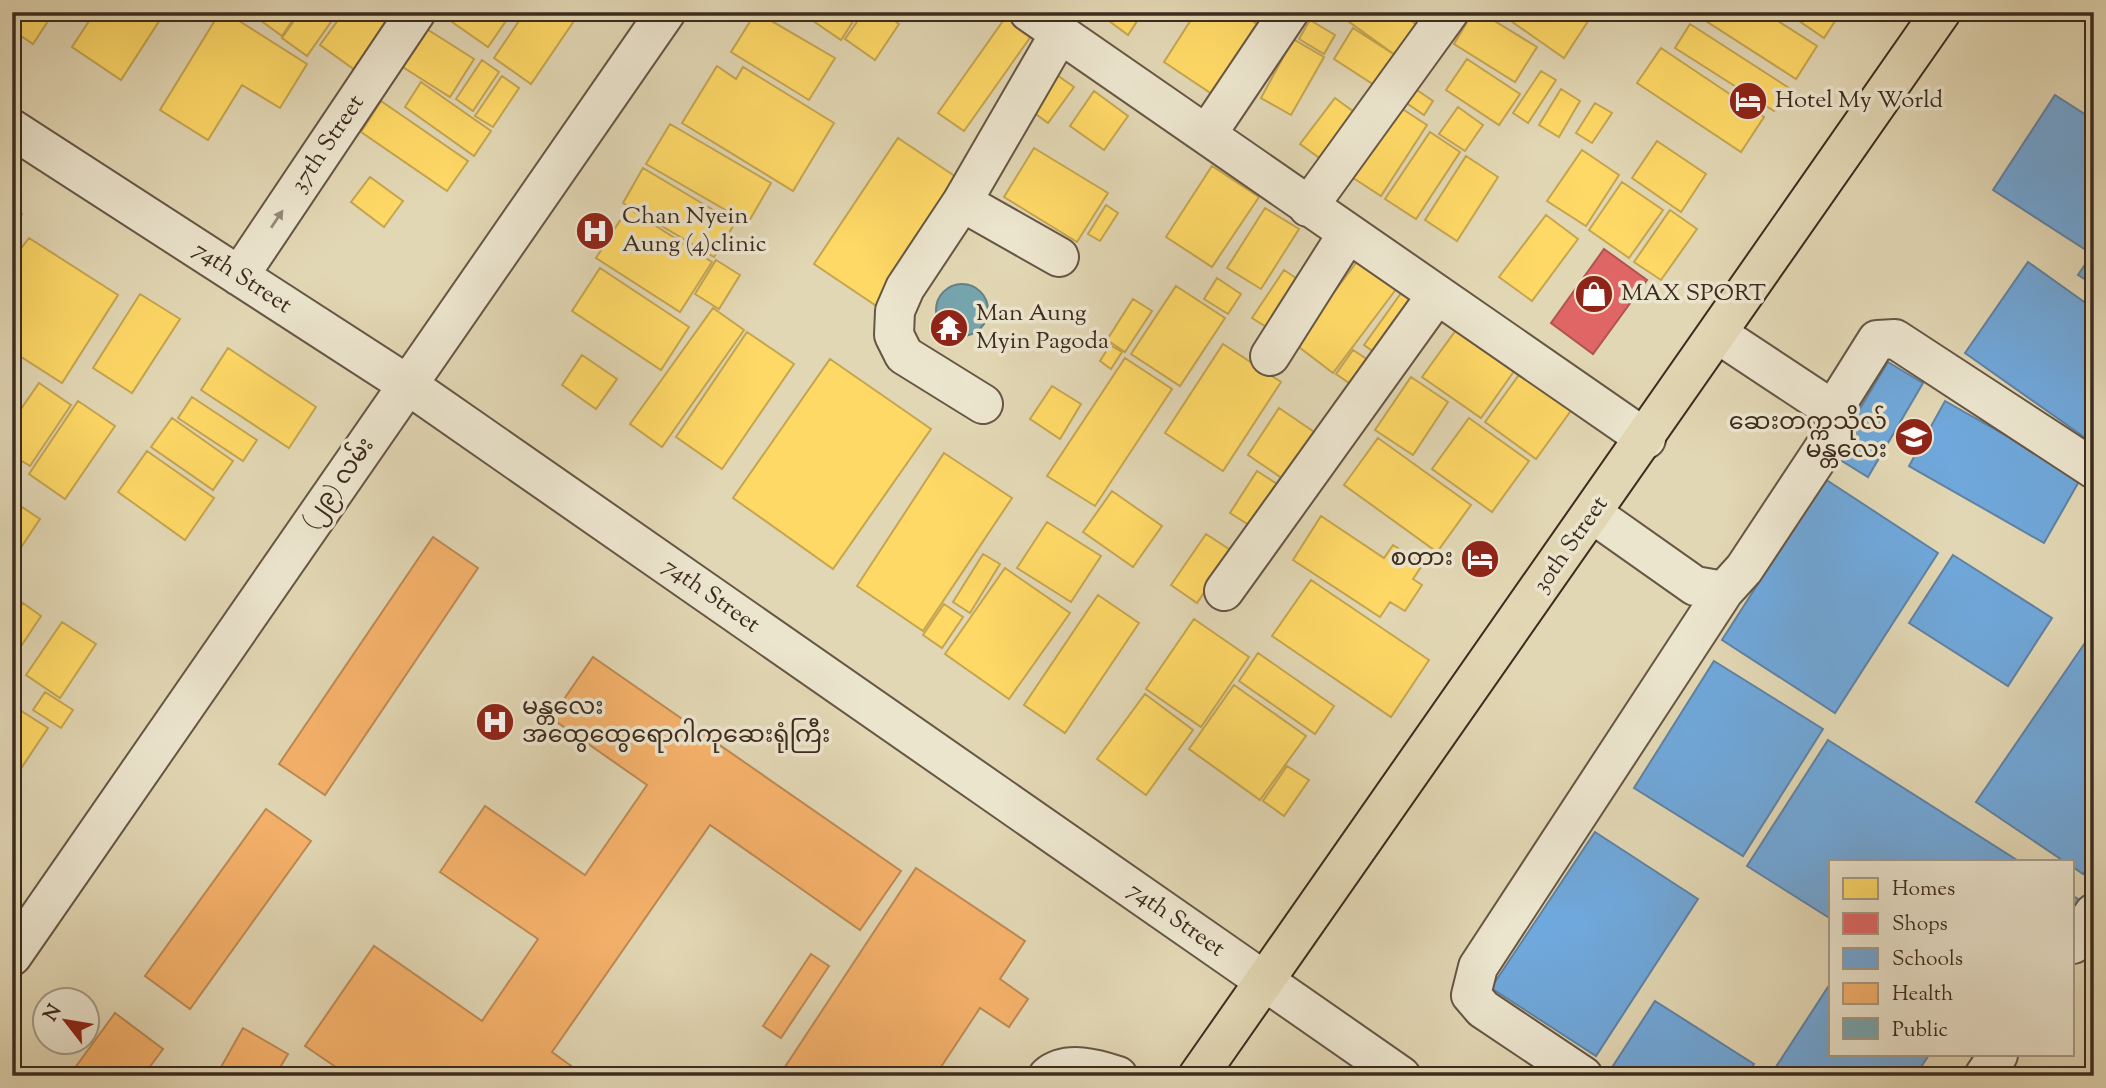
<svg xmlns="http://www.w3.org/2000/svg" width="2106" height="1088" viewBox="0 0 2106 1088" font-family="'Sorts Mill Goudy','Noto Sans Myanmar',serif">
	<rect width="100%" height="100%" fill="#e2d7b4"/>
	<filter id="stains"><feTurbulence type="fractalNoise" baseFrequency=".00286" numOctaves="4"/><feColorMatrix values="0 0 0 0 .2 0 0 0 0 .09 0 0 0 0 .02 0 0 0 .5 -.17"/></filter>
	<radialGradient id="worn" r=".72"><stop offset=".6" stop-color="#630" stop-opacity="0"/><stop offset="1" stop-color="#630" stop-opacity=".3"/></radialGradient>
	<path fill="#ffd966" stroke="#c5a550" stroke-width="2" d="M12 12H54L33 44 12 30Z
		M95 12H165L121 80 72 47Z
		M220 12H225L307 64 280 108 242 85 208 140 160 110Z
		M249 12H298L282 36Z
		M300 12H338L307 56 282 38Z
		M344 12H409L362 75 320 45Z
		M444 12H512L488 47 442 15Z
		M525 12H562L574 21 531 84 494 58Z
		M756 12 835 58 809 100 731 52Z
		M800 12H859L841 40Z
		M864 12H882L899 24 875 60 845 39Z
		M903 12H923L917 21Z
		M1097 12H1143L1128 35Z
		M1196 12H1238L1257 24 1212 94 1164 62Z
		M1344 12H1399L1417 25 1395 55 1341 16Z
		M1406 12H1442L1431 29Z
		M1473 12H1480L1537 47 1515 82 1454 44Z
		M1498 12H1594L1564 58Z
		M1692 12H1764L1817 46 1796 79Z
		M1786 12H1835L1839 15 1824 38Z
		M1008 14 1034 32 964 131 938 113Z
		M1310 20 1335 35 1324 54 1299 39Z
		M1690 24 1789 88 1774 111 1675 48Z
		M422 26 474 59 450 97 398 64Z
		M1353 28 1398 57 1379 88 1334 59Z
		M1293 39 1324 57 1291 115 1261 98Z
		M1661 48 1764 117 1741 152 1637 83Z
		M1467 59 1520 94 1499 125 1446 90Z
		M482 60 499 72 473 111 456 99Z
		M717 66 736 79 743 67 834 123 793 191 682 123Z
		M1541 71 1556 80 1528 123 1513 113Z
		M1054 73 1074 87 1048 123 1029 109Z
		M502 76 519 88 493 127 475 116Z
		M421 82 491 131 474 156 405 107Z
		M1414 88 1433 101 1424 115 1405 102Z
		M1561 89 1580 101 1559 137 1539 125Z
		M1094 91 1128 116 1104 150 1070 126Z
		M1335 98 1366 121 1332 167 1300 144Z
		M381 101 468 161 447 191 361 132Z
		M1390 101 1427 125 1381 196 1344 172Z
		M1595 103 1612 113 1592 143 1576 133Z
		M1458 107 1483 125 1465 151 1439 134Z
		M670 124 771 183 748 223 646 164Z
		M1430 132 1460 152 1416 219 1385 199Z
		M898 138 962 181 878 307 814 264Z
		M1657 141 1706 174 1681 212 1632 178Z
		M1034 148 1108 193 1077 242 1004 197Z
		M1582 150 1619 175 1586 226 1547 201Z
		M1466 156 1498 177 1457 241 1425 220Z
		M1212 166 1259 197 1212 267 1166 237Z
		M643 168 735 223 714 257 623 203Z
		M370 177 403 201 384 227 351 202Z
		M1622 182 1663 210 1629 258 1589 230Z
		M1106 205 1118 213 1100 241 1088 234Z
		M12 207 22 214 12 229Z
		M628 208 712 262 680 312 596 258Z
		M1265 208 1299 229 1261 289 1227 268Z
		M1670 210 1697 229 1661 280 1634 262Z
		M1546 215 1578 239 1532 301 1499 277Z
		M29 238 118 295 62 383 12 351V260Z
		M1362 255 1400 284 1333 373 1295 344Z
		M716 260 740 275 719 309 695 294Z
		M600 268 689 327 661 370 572 311Z
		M1284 270 1309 287 1279 335 1252 318Z
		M1217 278 1241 294 1228 314 1204 299Z
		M1176 286 1225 318 1180 386 1131 354Z
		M1404 289 1423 302 1384 359 1364 345Z
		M140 294 180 319 132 393 93 368Z
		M1133 299 1152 311 1125 352 1107 340Z
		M713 308 744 330 662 447 630 424Z
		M1459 326 1517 367 1481 418 1422 377Z
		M747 332 794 364 722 469 676 437Z
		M1223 344 1281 382 1223 471 1165 433Z
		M1110 345 1122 352 1111 369 1100 361Z
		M228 348 316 407 289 448 201 390Z
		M1353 350 1379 367 1362 392 1336 374Z
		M582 355 617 379 596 409 562 385Z
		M1125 358 1172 389 1095 506 1047 476Z
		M830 359 931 429 833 569 733 498Z
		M1524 368 1575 405 1536 459 1485 422Z
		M1411 377 1448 402 1413 455 1375 430Z
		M39 383 71 405 30 466 12 455V422Z
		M1052 386 1081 404 1060 439 1030 419Z
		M192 397 257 440 243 461 178 418Z
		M78 401 115 426 65 499 29 474Z
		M1279 408 1323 438 1292 485 1248 455Z
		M172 418 233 461 213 490 151 447Z
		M1469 418 1529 461 1492 512 1432 469Z
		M1378 438 1471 505 1437 552 1344 485Z
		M147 451 214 498 185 540 118 492Z
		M944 453 1012 498 923 631 857 586Z
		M1257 471 1288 491 1260 532 1230 513Z
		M1112 491 1162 526 1133 567 1083 532Z
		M13 501 40 519 12 561V503Z
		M1321 516 1384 558 1393 545 1423 564 1413 579 1422 585 1405 611 1390 602 1380 617 1293 560Z
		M1047 522 1101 556 1071 602 1017 568Z
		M1206 534 1232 551 1197 603 1171 585Z
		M983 554 1000 564 970 613 953 602Z
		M1005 568 1070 613 1009 699 945 654Z
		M1311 580 1429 660 1391 717 1272 636Z
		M1098 595 1139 623 1065 733 1024 705Z
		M23 603 41 616 12 660V619Z
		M944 604 963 617 942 648 923 635Z
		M1194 619 1249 657 1201 727 1146 689Z
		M62 622 96 644 60 698 26 675Z
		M1258 653 1334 706 1315 734 1239 681Z
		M1234 685 1306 736 1260 800 1189 749Z
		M45 692 73 710 61 728 33 710Z
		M1145 694 1193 730 1146 795 1097 759Z
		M12 705 48 728 12 782Z
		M1287 766 1309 780 1284 816 1263 801Z"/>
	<path fill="#e06666" stroke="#af5450" stroke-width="2" d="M1604 249 1647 280 1593 354 1551 323Z"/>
	<path fill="#6fa8dc" stroke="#6082a3" stroke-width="2" d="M2055 95 2094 120V285L2078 275 2092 254 1993 190Z
		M2028 262 2094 309V444L1965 353Z
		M1888 362 1923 383 1868 477 1832 455Z
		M1945 401 2081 478 2044 543 1909 466Z
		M1825 479 1938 553 1835 713 1722 640Z
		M1953 555 2052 618 2008 686 1909 623Z
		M2089 637 2094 640V858L2083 874 2073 867V862H2065L1976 802Z
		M1714 661 1823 729 1743 856 1634 788Z
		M1828 740 2020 862H1831V919L1747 866Z
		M1595 832 1698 899 1596 1056 1491 988Z
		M2073 896 2080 900 2073 912Z
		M1828 987 1831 989V1055H1929L1915 1076H1770Z
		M1655 1001 1754 1064 1746 1076H1622L1611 1069Z"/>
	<path fill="#f6b26b" stroke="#be8a54" stroke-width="2" d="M433 537 478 568 325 795 279 764Z
		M593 657 901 871 860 930 710 825 552 1052 585 1076H349L305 1046 374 946 482 1021 538 939 440 872 485 806 585 875 647 785 551 718Z
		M266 809 311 841 190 1009 145 976Z
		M916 868 1025 941 1000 979 1028 999 1009 1027 980 1008 935 1076H779Z
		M811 954 829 966 781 1038 763 1026Z
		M115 1013 163 1049 143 1076H69Z
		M243 1028 288 1054 275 1076H216Z"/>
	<path fill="#76a5af" stroke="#658084" stroke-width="2" d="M936 310a26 26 0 1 1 52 0a26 26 0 1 1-52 0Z"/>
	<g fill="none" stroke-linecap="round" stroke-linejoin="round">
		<g stroke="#665644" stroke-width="42">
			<path id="minor" d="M1029 12 1646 439
				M12 129 408 385 1401 1076
				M1207 134 1289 12
				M962 202 1059 257
				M1308 207 1449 12
				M239 276 416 12
				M1270 356 1348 233
				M983 404 904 355 894 335 895 311 905 288 962 202 1060 33
				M1833 410 1877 340 1895 339 2094 469
				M1593 514 1695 586 1724 591 1744 569 1836 430 1833 410 1718 334
				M1224 591 1436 296
				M2073 944 2094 913
				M12 956 666 12
				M1048 1076C1067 1060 1097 1069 1118 1076
				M1583 1076 1483 1009 1471 995 1478 967 1724 591
				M1984 1076 1998 1055"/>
		</g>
		<g stroke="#3d2b1e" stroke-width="42">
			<path id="major" d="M1198 1076 1941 12"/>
		</g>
		<use href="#minor" stroke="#ece5ce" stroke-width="38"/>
		<use href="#major" stroke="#e2d7b4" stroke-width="38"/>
	</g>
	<defs><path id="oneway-solid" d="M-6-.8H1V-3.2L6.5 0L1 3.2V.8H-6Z" transform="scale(1.75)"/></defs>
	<use fill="#948876" href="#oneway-solid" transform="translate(277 219) rotate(-56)"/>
	<defs>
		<g id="hotel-disc" transform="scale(2.0125)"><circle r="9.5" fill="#8f2418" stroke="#ece5ce"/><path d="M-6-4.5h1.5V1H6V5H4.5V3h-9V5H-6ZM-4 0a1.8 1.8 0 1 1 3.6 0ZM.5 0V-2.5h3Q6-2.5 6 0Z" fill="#fff"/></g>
		<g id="hospital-disc" transform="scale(2.0125)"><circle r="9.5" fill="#8f2418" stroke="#ece5ce"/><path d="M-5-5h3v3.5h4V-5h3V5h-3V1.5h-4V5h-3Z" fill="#fff"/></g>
		<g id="shop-disc" transform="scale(2.0125)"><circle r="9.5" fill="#8f2418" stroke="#ece5ce"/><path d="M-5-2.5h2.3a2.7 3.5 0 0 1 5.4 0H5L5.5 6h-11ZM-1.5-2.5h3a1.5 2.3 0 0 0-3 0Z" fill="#fff"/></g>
		<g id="temple-disc" transform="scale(2.0125)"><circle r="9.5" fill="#8f2418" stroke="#ece5ce"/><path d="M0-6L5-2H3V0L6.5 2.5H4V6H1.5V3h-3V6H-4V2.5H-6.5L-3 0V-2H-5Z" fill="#fff"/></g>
		<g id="university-disc" transform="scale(2.0125)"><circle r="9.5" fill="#8f2418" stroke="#ece5ce"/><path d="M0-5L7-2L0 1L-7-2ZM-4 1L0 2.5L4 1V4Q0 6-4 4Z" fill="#fff"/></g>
	</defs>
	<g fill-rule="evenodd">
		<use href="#hotel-disc" x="1748" y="101"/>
		<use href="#hospital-disc" x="595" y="231"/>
		<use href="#shop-disc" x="1594" y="294"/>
		<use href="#temple-disc" x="949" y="328"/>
		<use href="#university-disc" x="1914" y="437"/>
		<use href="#hotel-disc" x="1480" y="559"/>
		<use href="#hospital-disc" x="495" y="722"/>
	</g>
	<g text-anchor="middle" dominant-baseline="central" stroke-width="7" stroke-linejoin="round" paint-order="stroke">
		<g font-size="24" fill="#3d2b1e" stroke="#ece5ce" text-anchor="start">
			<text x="1775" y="101">Hotel My World</text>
			<text x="622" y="217">Chan Nyein<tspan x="622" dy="28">Aung (4)clinic</tspan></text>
			<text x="1621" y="294">MAX SPORT</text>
			<text x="976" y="314">Man Aung<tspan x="976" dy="28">Myin Pagoda</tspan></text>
			<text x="1887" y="423" text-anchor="end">ဆေးတက္ကသိုလ်<tspan x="1887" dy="28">မန္တလေး</tspan></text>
			<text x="1453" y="559" text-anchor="end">စတား</text>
			<text x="522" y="708">မန္တလေး<tspan x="522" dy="28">အထွေထွေရောဂါကုဆေးရုံကြီး</tspan></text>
		</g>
		<g font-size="24" fill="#3d2b1e" stroke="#ece5ce">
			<text transform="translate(328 144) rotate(-56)">37th Street</text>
			<text transform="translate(242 278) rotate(33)">74th Street</text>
			<text transform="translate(339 484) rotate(-55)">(၂၉) လမ်း</text>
			<text transform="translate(1571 545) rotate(-55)">30th Street</text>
			<text transform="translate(711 596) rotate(35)">74th Street</text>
			<text transform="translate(1176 920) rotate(35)">74th Street</text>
		</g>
	</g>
	<rect width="2106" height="1088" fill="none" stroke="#e2d7b4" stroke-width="42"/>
	<rect x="14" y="14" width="2078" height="1060" fill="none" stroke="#3d2b1e" stroke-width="3.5"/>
	<rect x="21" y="21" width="2064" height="1046" fill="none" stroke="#3d2b1e" stroke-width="2"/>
	<rect x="1829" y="860" width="245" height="196" fill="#ece5ce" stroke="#a69b88" stroke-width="2"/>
	<rect x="1843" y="878" width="35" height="21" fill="#ffd966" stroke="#a69b88" stroke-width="2"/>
	<text x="1892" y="895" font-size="21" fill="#3d2b1e">Homes</text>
	<rect x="1843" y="913" width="35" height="21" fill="#e06666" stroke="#a69b88" stroke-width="2"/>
	<text x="1892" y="930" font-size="21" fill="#3d2b1e">Shops</text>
	<rect x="1843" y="948" width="35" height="21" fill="#6fa8dc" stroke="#a69b88" stroke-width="2"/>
	<text x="1892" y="965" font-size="21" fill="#3d2b1e">Schools</text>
	<rect x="1843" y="983" width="35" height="21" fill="#f6b26b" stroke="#a69b88" stroke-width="2"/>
	<text x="1892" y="1000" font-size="21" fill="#3d2b1e">Health</text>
	<rect x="1843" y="1018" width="35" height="21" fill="#76a5af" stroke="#a69b88" stroke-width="2"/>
	<text x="1892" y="1036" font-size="21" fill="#3d2b1e">Public</text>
	<g transform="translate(66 1021) rotate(301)"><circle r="33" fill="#ece5ce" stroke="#a69b88" stroke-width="2"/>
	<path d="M0-5L12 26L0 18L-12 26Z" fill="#8f2418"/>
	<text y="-10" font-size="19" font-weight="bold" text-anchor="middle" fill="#3d2b1e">N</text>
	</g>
	<rect width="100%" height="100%" filter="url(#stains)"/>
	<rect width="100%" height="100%" fill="url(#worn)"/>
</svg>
